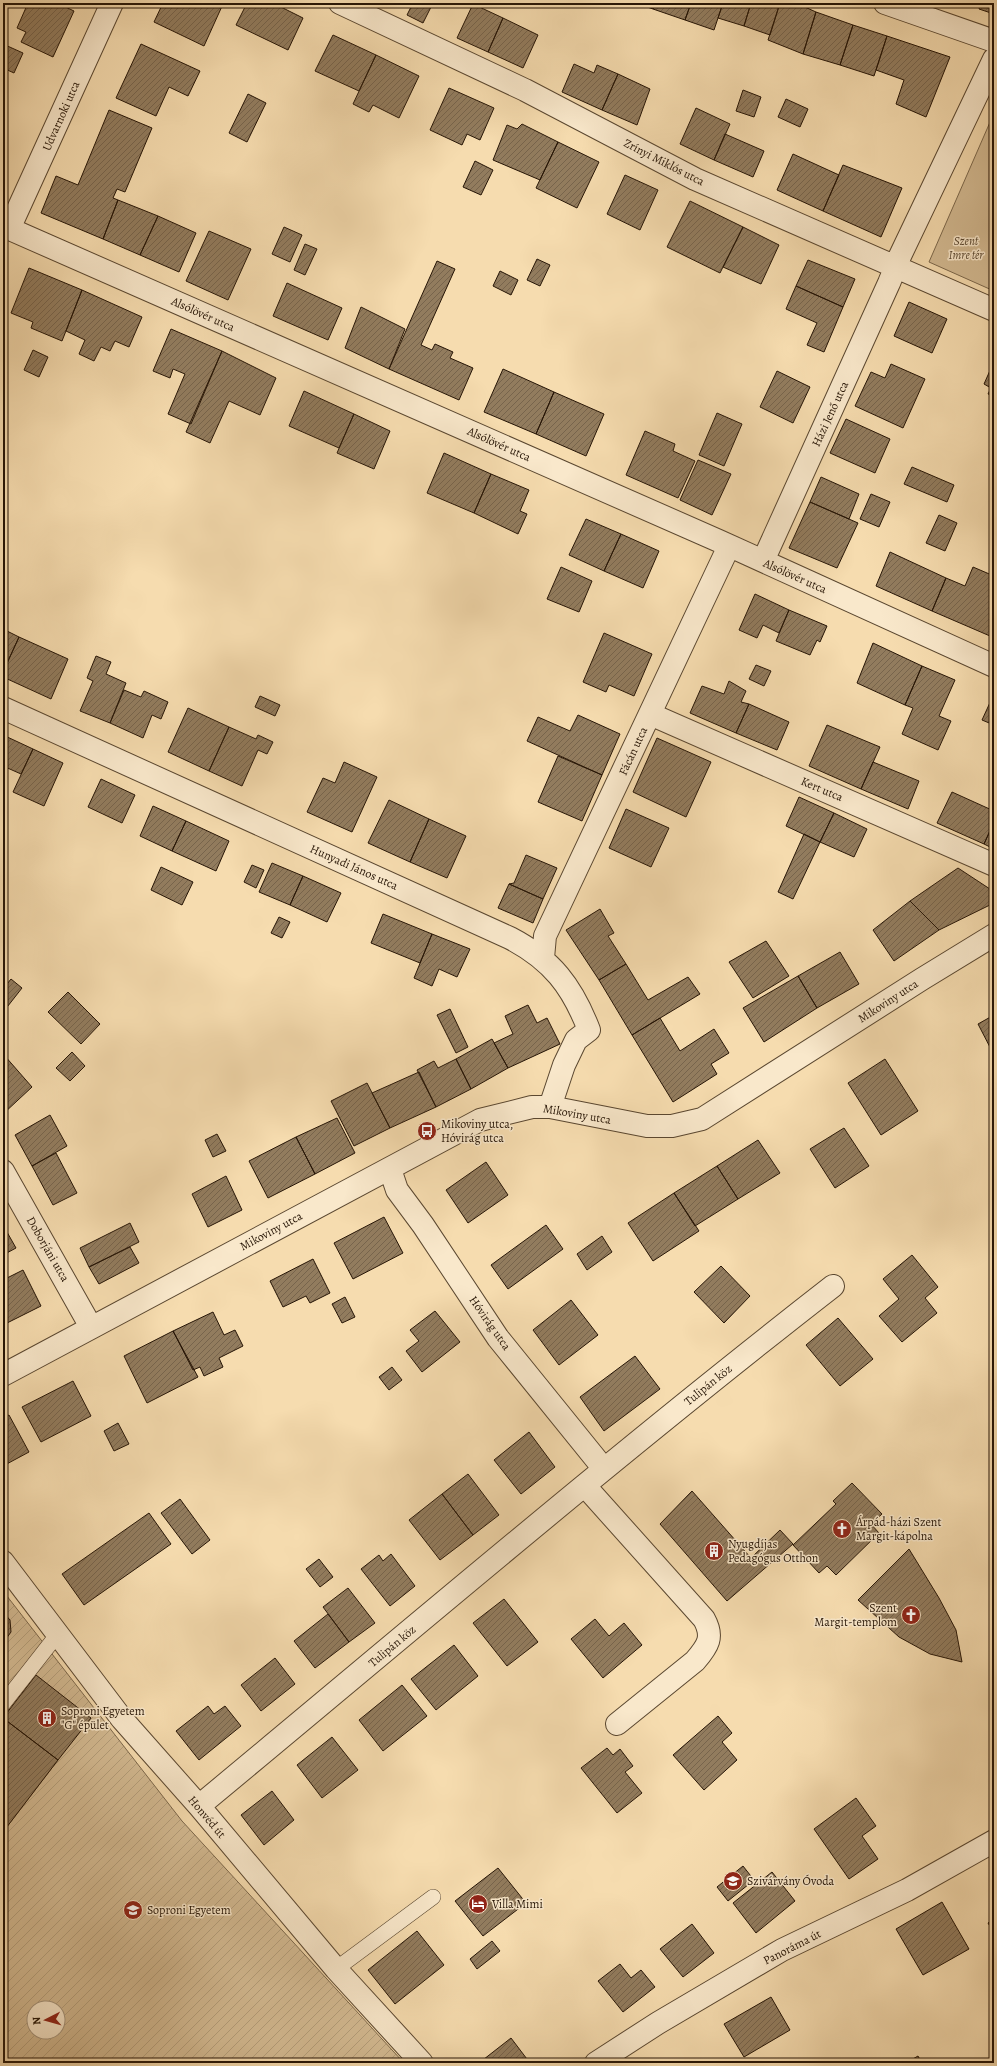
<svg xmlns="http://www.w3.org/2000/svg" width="997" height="2066" viewBox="0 0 997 2066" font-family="Alegreya,serif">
	<defs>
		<pattern id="garden-furrows" width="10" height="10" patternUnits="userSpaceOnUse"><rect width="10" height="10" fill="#d3ba92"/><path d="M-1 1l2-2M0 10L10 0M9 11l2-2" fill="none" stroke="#b59f7c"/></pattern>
		<pattern id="building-hatch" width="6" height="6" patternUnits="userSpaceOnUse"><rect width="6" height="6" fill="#927c5e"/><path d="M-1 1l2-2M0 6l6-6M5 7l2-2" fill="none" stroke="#77644c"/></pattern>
	</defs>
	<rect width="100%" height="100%" fill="#f6dcaf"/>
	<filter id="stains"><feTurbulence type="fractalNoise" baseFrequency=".005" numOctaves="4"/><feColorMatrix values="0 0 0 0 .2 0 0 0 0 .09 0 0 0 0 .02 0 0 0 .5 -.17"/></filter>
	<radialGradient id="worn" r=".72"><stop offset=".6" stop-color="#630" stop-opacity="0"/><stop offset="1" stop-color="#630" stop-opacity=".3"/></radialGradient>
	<path fill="#d3ba92" stroke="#7c684c" d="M994 113V291L929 262Z"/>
	<path fill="url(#garden-furrows)" stroke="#7c684c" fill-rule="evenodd" d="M3 1591 182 1821 404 2063H3V1832L58 1760 3 1718ZM34 2008H58V2032H34Z"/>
	<path fill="url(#building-hatch)" stroke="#261506" d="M28 3 37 6 39 3H57L74 11 53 57 21 42 26 32 17 28Z
		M163 3H221L223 4 204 46 154 22Z
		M247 3H273L303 18 288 50 236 25Z
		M413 3H433L423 23 407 15Z
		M636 3H655L653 9Z
		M655 3H691L685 20 653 9Z
		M691 3H723L714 30 685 20Z
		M723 3H751L744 26 718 18Z
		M751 3H780L770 35 744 26Z
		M780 3H796L816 12 803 54 768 40Z
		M981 3H994V14L979 9Z
		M473 4 503 18 488 52 457 38Z
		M816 12 853 25 840 65 803 54Z
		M503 18 538 35 523 68 488 52Z
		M853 25 887 36 874 76 840 65Z
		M333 35 376 55 359 91 315 71Z
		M887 36 950 57 926 117 896 104 904 80 876 70Z
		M3 44 23 53 14 73 3 68Z
		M141 44 200 71 188 96 169 87 156 116 116 98Z
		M376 55 419 76 399 118 373 105 369 112 353 104Z
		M574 64 594 73 597 65 618 74 602 110 562 92Z
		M618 74 650 89 637 125 602 110Z
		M449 88 494 108 480 140 467 134 462 145 430 130Z
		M743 90 761 97 754 117 736 111Z
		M248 94 266 103 247 142 229 133Z
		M786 99 808 109 800 127 778 117Z
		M696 108 730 124 714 160 680 144Z
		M109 110 152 128 125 192 117 189 113 198 118 200 103 239 41 213 56 176 78 185Z
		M522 124 558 142 540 180 493 160 507 125 517 129Z
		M725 134 764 151 753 177 714 160Z
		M558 142 599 162 577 208 536 188Z
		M793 154 839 175 823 211 777 190Z
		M475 161 493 170 481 195 463 187Z
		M843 165 902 188 881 237 823 211Z
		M625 175 658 190 640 230 607 214Z
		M118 200 158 216 140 255 103 239Z
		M690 201 743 227 720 273 667 247Z
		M158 216 196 233 179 272 140 255Z
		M284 227 302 235 290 262 272 254Z
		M743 227 779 245 761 284 723 267Z
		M209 231 251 249 228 300 186 281Z
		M305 244 317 249 305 275 294 270Z
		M537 259 550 265 540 286 527 280Z
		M808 260 855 279 843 307 796 286Z
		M437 261 455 269 421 345 432 350 435 344 453 352 450 358 473 368 459 400 389 369Z
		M29 268 82 290 62 341 31 328 33 322 11 313Z
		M500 271 518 280 511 295 493 286Z
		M287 283 342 308 328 340 273 316Z
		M796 286 843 307 824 352 807 345 817 323 786 309Z
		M82 290 142 317 129 347 115 341 110 351 101 347 94 361 79 354 85 340 66 331Z
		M909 302 947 319 932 353 894 336Z
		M361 307 405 329 389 369 345 348Z
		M171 329 222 351 191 424 168 414 185 374 173 369 170 378 153 371Z
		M33 350 48 357 39 377 24 370Z
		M222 351 276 378 260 415 229 401 210 443 186 432Z
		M891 364 925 379 903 428 855 406 871 372 885 378Z
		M992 366H994V396L988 394 991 388 984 384Z
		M503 369 554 392 536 434 484 412Z
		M777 371 810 387 793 423 760 407Z
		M304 391 354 414 339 448 289 426Z
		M554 392 604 414 586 456 536 434Z
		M717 413 742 424 724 466 699 455Z
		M354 414 390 431 374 469 337 453Z
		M846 419 890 439 875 473 830 453Z
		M645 431 675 444 673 451 695 461 678 498 626 475Z
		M444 453 491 474 474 513 427 493Z
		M698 460 731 474 712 515 680 500Z
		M912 467 954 485 947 502 904 484Z
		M491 474 529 490 520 511 527 514 518 534 474 513Z
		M821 477 859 494 849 519 810 502Z
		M871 494 890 502 879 527 860 519Z
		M810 502 858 523 837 568 789 548Z
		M939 515 957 523 945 551 926 543Z
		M586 519 621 534 604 571 569 555Z
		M621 534 659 551 643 588 604 571Z
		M890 552 946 578 932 611 876 586Z
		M561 567 592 581 579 612 547 599Z
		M973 567 994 576V625L990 636 932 611 946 578 965 586Z
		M755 594 789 610 779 633 763 625 757 638 739 630Z
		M789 610 827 626 820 642 817 640 810 655 776 641Z
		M3 629 19 637 3 672Z
		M604 633 652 654 634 696 609 685 606 692 583 682Z
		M19 637 68 659 51 699 3 677V672Z
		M873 643 922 666 905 705 857 683Z
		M96 656 111 662 106 674 126 683 110 723 80 711 93 681 87 678Z
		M756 665 771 671 764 686 749 679Z
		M922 666 955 680 939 716 951 721 938 750 902 734 913 708 905 705Z
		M729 681 746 691 741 702 749 704 736 733 690 713 702 686 724 694Z
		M124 690 141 697 144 691 168 702 161 719 152 715 143 738 110 723Z
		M260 696 280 705 275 716 255 707Z
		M993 696H994V725L982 720Z
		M749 704 789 722 777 750 736 733Z
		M188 708 229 727 209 771 168 752Z
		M578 715 620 734 602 775 527 741 538 717 570 731Z
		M827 725 880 747 861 789 809 766Z
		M229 727 256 739 258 735 273 742 267 754 258 750 242 786 209 771Z
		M3 735 33 749 21 774 3 766Z
		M657 738 711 762 686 817 633 792Z
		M33 749 63 763 44 806 13 792Z
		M558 756 602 775 582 821 538 802Z
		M344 762 377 777 352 832 307 812 323 778 335 783Z
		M873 762 919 781 908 809 861 789Z
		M101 779 135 795 122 823 88 807Z
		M952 792 994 811V822L984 844 937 823Z
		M799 797 834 813 820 842 786 826Z
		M389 800 429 819 410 862 368 843Z
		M153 806 186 821 172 851 140 836Z
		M626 809 669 828 651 867 609 848Z
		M834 813 867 829 854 857 820 842Z
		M429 819 466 836 447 878 410 862Z
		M186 821 229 841 216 871 172 851Z
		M994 822V849L984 844Z
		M804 834 820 842 793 899 778 892Z
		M526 855 557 868 543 899 509 884 514 883Z
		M272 863 303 876 290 905 259 892Z
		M252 865 264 870 256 888 244 882Z
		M161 867 193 882 182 905 151 890Z
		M958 868 993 891 994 903 939 930 910 901Z
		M303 876 341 893 327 922 290 905Z
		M509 884 543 899 533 923 498 908Z
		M910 901 939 930 894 961 873 930Z
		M600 909 614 933 608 936 626 964 599 980 566 930Z
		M383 914 432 934 420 963 371 943Z
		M279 917 290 922 282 938 271 933Z
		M432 934 470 949 457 977 439 969 432 986 414 978Z
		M766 941 789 976 753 998 729 962Z
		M840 952 859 984 817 1008 798 976Z
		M626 964 648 1000 688 977 700 994 632 1035 599 980Z
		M798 976 817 1008 764 1042 743 1008Z
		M11 979 22 988 4 1011 3 989Z
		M68 992 100 1024 81 1044 48 1012Z
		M528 1005 537 1023 547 1018 560 1044 508 1068 494 1043 513 1034 505 1016Z
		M450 1009 468 1047 456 1053 437 1015Z
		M994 1015V1053H993L978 1024Z
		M660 1018 680 1051 714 1029 729 1053 711 1064 717 1074 673 1102 632 1035Z
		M492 1039 508 1068 471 1089 456 1059Z
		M72 1052 85 1066 70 1081 56 1068Z
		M4 1055 32 1087 3 1114V1056Z
		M456 1059 471 1089 436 1107 417 1070 434 1061 438 1068Z
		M885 1059 918 1111 881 1135 848 1083Z
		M419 1072 436 1107 390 1128 372 1093Z
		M367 1083 390 1128 354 1146 331 1101Z
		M50 1115 67 1146 32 1166 15 1135Z
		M337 1118 355 1153 315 1174 296 1137Z
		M844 1128 869 1166 835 1188 810 1149Z
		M217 1134 226 1151 213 1157 205 1140Z
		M296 1137 315 1174 268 1198 249 1161Z
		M758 1140 780 1173 738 1199 717 1166Z
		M56 1153 77 1193 53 1205 32 1166Z
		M486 1162 508 1195 468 1223 446 1190Z
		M717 1166 738 1199 695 1226 674 1193Z
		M226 1176 242 1210 208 1227 192 1194Z
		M674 1193 699 1231 653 1261 628 1223Z
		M384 1217 403 1253 353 1279 334 1243Z
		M130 1223 139 1242 89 1267 80 1248Z
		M3 1225 16 1248 3 1255Z
		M546 1225 563 1249 508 1289 491 1265Z
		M602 1236 612 1252 587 1270 577 1254Z
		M130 1247 139 1263 99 1284 89 1267Z
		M912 1255 938 1287 925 1298 937 1313 902 1342 879 1316 899 1299 883 1279Z
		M313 1259 330 1293 310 1303 306 1296 283 1307 270 1281Z
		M721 1266 750 1296 724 1323 694 1292Z
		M23 1270 41 1306 5 1324 3 1319V1280Z
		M345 1297 355 1317 342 1323 332 1304Z
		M571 1300 598 1335 559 1365 533 1330Z
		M435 1311 460 1342 422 1372 406 1351 419 1341 410 1330Z
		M213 1312 224 1335 235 1330 243 1346 219 1358 223 1367 204 1376 200 1367 193 1370 173 1331Z
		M838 1318 873 1359 840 1386 806 1345Z
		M173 1331 198 1377 147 1403 124 1356Z
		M635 1356 660 1389 604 1431 580 1397Z
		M392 1367 402 1380 389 1390 379 1377Z
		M73 1381 91 1416 41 1442 22 1407Z
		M9 1415 29 1452 3 1466V1418Z
		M118 1423 129 1444 114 1451 104 1431Z
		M529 1432 555 1467 521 1494 494 1460Z
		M468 1474 499 1515 473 1535 442 1494Z
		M852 1483 882 1514 871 1524 879 1533 836 1575 827 1566 819 1573 793 1545 836 1504 833 1501Z
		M692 1491 751 1558 780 1530 793 1544 727 1601 660 1524Z
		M442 1494 473 1535 440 1560 409 1520Z
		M180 1499 210 1540 192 1554 161 1513Z
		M149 1513 171 1544 84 1605 62 1574Z
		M909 1549 939 1598 956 1630 962 1662 930 1654 899 1637 858 1600Z
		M391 1554 415 1586 390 1606 361 1569 379 1555 383 1561Z
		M319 1559 333 1577 320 1587 306 1569Z
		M348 1588 375 1623 349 1642 323 1607Z
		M504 1599 538 1642 507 1666 473 1623Z
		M3 1612 10 1620 11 1632 3 1643Z
		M328 1614 349 1642 315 1668 294 1641Z
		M595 1619 609 1636 624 1623 642 1645 603 1678 571 1639Z
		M454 1645 478 1676 436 1710 411 1679Z
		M275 1658 295 1684 261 1711 241 1685Z
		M36 1675 91 1718 58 1760 3 1718Z
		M402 1685 427 1716 383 1751 359 1720Z
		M208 1706 214 1714 225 1706 241 1726 199 1760 176 1731Z
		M718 1716 732 1733 722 1742 737 1760 704 1790 673 1755Z
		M3 1718 58 1760 3 1832Z
		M332 1737 358 1770 322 1798 297 1765Z
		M607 1748 613 1755 620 1749 633 1766 625 1772 642 1793 617 1813 581 1768Z
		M272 1791 294 1820 264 1845 241 1815Z
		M856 1798 876 1826 862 1836 878 1859 849 1879 814 1829Z
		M743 1866 754 1880 728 1901 717 1887Z
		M498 1868 526 1903 483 1936 455 1901Z
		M772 1872 795 1901 756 1933 733 1903Z
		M942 1902 969 1949 923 1975 896 1929Z
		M994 1919V1933L988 1923Z
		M692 1924 714 1953 683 1977 660 1949Z
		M417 1931 444 1965 395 2004 368 1970Z
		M492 1941 500 1951 477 1969 470 1959Z
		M620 1964 631 1978 641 1970 655 1987 623 2012 598 1981Z
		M771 1997 790 2030 744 2057 724 2024Z
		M511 2038 530 2063H479Z
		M918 2056 922 2063H906Z"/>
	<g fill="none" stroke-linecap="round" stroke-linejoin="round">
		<g stroke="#5a4730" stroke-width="16">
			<path id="lane" d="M3 1704 57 1635
				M336 1969 433 1897"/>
		</g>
		<g stroke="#5a4730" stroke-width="24">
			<path id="street" d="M340 3 525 90 695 179 994 310
				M885 3 994 41
				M3 226 719 541 994 666
				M9 229 112 3
				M763 561 889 283 900 256 994 59
				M3 708 510 938C552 960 572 986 589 1030L576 1040 564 1065 550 1107
				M650 714 994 865
				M543 958 545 936 729 546
				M390 1169 397 1190 423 1225 498 1338 604 1469
				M3 1171 91 1327
				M3 1375 480 1120 532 1107H550L647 1126H672L702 1119 922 979 994 935
				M585 1486 704 1619C714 1637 708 1646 695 1661L617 1724
				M3 1562 122 1719 199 1806 336 1969 422 2063
				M199 1806C409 1632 617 1454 833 1286
				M596 2063 658 2023 782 1950 907 1890 994 1841"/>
		</g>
		<use href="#lane" stroke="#f9e8cb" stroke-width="15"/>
		<use href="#street" stroke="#f9e8cb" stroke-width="22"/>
	</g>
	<defs>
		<g id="bus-disc" transform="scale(1)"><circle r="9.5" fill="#8f2418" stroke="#f9e8cb"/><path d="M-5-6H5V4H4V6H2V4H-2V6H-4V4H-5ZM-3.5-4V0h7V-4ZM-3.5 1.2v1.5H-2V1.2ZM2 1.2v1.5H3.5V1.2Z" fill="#fff"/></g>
		<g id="church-disc" transform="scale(1)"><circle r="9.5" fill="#8f2418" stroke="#f9e8cb"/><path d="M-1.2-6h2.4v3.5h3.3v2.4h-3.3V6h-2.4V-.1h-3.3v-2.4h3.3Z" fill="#fff"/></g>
		<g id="building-disc" transform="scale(1)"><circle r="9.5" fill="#8f2418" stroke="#f9e8cb"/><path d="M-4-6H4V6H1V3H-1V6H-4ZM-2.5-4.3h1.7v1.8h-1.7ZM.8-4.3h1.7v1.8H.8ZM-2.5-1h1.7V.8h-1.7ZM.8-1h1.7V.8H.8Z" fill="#fff"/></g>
		<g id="school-disc" transform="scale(1)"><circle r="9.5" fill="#8f2418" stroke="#f9e8cb"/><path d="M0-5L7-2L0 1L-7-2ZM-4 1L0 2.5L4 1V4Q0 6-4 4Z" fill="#fff"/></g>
		<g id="hotel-disc" transform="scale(1)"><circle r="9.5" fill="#8f2418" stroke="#f9e8cb"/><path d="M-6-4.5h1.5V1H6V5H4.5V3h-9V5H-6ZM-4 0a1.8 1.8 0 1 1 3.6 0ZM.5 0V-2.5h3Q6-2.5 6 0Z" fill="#fff"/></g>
		<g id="university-disc" transform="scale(1)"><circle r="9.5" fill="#8f2418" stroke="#f9e8cb"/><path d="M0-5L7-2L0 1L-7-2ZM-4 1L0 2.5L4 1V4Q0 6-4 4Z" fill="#fff"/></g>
	</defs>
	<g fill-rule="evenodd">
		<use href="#bus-disc" x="427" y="1131"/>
		<use href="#church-disc" x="842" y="1529"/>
		<use href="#building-disc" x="714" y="1551"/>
		<use href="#church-disc" x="911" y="1615"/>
		<use href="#building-disc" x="47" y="1718"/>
		<use href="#school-disc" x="733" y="1881"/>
		<use href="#hotel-disc" x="478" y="1904"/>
		<use href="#university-disc" x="133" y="1910"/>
	</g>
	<g text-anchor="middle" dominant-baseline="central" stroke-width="3" stroke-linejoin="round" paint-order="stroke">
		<g font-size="12" fill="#261506" stroke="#f9e8cb">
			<text transform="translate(61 116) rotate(-66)">Udvarnoki utca</text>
			<text transform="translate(664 162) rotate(27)">Zrínyi Miklós utca</text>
			<text transform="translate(203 314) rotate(24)">Alsólövér utca</text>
			<text transform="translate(830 414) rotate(-65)">Házi Jenő utca</text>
			<text transform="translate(499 444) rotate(24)">Alsólövér utca</text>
			<text transform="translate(795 576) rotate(24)">Alsólövér utca</text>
			<text transform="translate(633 751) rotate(-65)">Fácán utca</text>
			<text transform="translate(822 789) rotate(23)">Kert utca</text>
			<text transform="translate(354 867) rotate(24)">Hunyadi János utca</text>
			<text transform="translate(888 1001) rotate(-33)">Mikoviny utca</text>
			<text transform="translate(577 1114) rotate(10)">Mikoviny utca</text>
			<text transform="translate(271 1231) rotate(-28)">Mikoviny utca</text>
			<text transform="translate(48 1249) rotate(60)">Doborjáni utca</text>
			<text transform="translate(490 1323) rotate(55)">Hóvirág utca</text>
			<text transform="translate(708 1385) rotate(-39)">Tulipán köz</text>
			<text transform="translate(392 1646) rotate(-40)">Tulipán köz</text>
			<text transform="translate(207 1817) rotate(50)">Honvéd út</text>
			<text transform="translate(792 1947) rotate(-27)">Panoráma út</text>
		</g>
		<g font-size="12" font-style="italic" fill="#5a4730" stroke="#f9e8cb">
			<text x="966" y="241">Szent<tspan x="966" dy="14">Imre tér</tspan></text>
		</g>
		<g font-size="12" fill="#261506" stroke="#f9e8cb" text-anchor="start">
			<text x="441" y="1124">Mikoviny utca,<tspan x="441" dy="14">Hóvirág utca</tspan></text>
			<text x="856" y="1522">Árpád-házi Szent<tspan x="856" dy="14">Margit-kápolna</tspan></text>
			<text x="728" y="1544">Nyugdíjas<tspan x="728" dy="14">Pedagógus Otthon</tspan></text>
			<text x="897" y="1608" text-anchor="end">Szent<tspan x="897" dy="14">Margit-templom</tspan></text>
			<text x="61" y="1711">Soproni Egyetem<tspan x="61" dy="14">"G" épület</tspan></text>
			<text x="747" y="1881">Szivárvány Óvoda</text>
			<text x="492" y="1904">Villa Mimi</text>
			<text x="147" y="1910">Soproni Egyetem</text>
		</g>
	</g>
	<rect width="997" height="2066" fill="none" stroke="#f6dcaf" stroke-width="16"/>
	<rect x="4" y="4" width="989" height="2058" fill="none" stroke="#261506" stroke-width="2"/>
	<rect x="8" y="8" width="981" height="2050" fill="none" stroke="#261506"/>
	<g transform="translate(46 2020) rotate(264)"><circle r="19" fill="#f9e8cb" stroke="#a5947c"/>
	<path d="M0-3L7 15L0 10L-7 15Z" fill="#8f2418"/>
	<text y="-6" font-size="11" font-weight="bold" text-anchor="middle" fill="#261506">N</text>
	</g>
	<rect width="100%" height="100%" filter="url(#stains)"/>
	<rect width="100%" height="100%" fill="url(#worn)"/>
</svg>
